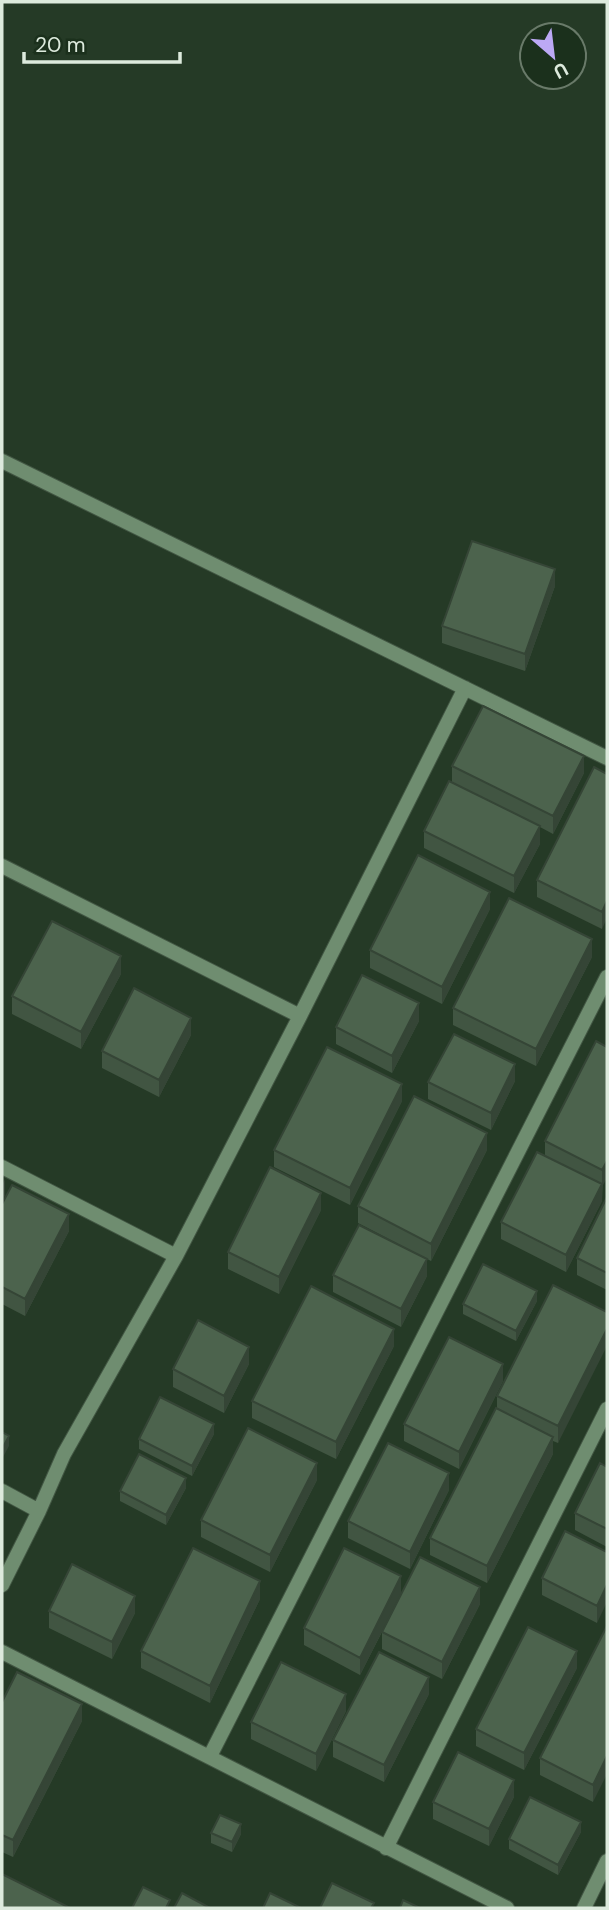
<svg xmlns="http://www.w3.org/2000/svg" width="609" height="1910" viewBox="0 0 609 1910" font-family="'DM Sans',sans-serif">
	<rect width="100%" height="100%" fill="#253a26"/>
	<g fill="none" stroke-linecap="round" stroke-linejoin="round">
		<g stroke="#425643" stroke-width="16">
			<path id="minor" d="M2 461 607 758
				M2 866 300 1016
				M2 1167 176 1256
				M2 1491 39 1511
				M2 1585 39 1511 64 1454 176 1256 300 1016 465 688
				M2 1652 507 1908
				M210 1756 607 977
				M386 1848 607 1409
				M584 1908 607 1861"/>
		</g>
		<use href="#minor" stroke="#6f8d70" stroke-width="14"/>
	</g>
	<path fill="#415542" d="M555 586 525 671 442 643V626Z
		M607 704V724H606V707Z
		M452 766 584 773 553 834 540 827V844L514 893 424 848V831L452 783Z
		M607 774 602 929 537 897V880Z
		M490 909 442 1004 370 968V950Z
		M592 957 536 1066 453 1025V1008Z
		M121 974 81 1049 12 1014V996Z
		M607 1007V1028L606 1027V1010Z
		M419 1021 392 1073 336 1044V1027Z
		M191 1035 159 1097 102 1068V1051Z
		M607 1047 602 1201 566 1272 501 1239V1222L545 1156V1141Z
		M515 1081 491 1130 428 1099V1082Z
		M402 1101 350 1205 274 1167V1150Z
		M487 1150 431 1261 358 1223V1206Z
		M607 1197V1290L577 1275V1258Z
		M2 1204 69 1231 25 1316 2 1304Z
		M321 1210 279 1294 228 1269V1252Z
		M333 1275 427 1276 401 1327 333 1292Z
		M537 1301 516 1341 463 1314V1304Z
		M607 1312 558 1443 553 1441V1454L487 1583 430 1555V1538L497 1409V1396Z
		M394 1346 336 1459 252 1418V1401Z
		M249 1364 224 1413 173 1387V1369Z
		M503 1381 459 1469 404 1441V1424Z
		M214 1434 192 1476 139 1449V1439Z
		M607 1467V1547L575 1530V1513Z
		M317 1480 270 1572 201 1537V1520Z
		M186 1488 166 1525 120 1501V1491Z
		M449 1490 410 1569 348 1538V1521Z
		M607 1552 597 1623 542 1595V1578Z
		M401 1593 480 1604 442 1679 382 1649V1632L360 1675 304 1645V1628Z
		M260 1599 210 1703 141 1668V1651Z
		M49 1611 135 1613 112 1659 49 1628Z
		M607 1626 593 1802 540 1775V1758Z
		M577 1668 524 1770 476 1746V1729Z
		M429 1694 384 1782 333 1757V1740Z
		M2 1702 82 1721 13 1857 2 1852Z
		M346 1711 316 1771 251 1739V1722Z
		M514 1797 489 1846 433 1819V1802Z
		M581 1832 558 1875 509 1849V1839Z
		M211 1833 241 1834 232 1852 211 1843Z"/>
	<path fill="#354536" d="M555 569V586L525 671V654Z
		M584 756V773L553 834V816Z
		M540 826V844L514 893V876Z
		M490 892V909L442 1004V987Z
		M607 901V918L602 929V912Z
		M592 939V957L536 1066V1049Z
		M121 956V974L81 1049V1032Z
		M419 1003V1021L392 1073V1056Z
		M191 1018V1035L159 1097V1080Z
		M515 1064V1081L491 1130V1113Z
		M402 1084V1101L350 1205V1188Z
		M487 1133V1150L431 1261V1244Z
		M607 1161V1178L602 1187V1170Z
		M5 1179V1196L2 1202V1185Z
		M602 1184V1201L566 1272V1255Z
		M321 1193V1210L279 1294V1277Z
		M69 1214V1231L25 1316V1299Z
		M427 1259V1276L401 1327V1309Z
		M537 1291V1301L516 1341V1331Z
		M394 1329V1346L336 1459V1442Z
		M607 1329V1346L558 1443V1426Z
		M249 1347V1364L224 1413V1396Z
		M503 1364V1381L459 1469V1452Z
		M214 1424V1434L192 1476V1466Z
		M9 1436V1446L2 1459V1449Z
		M553 1437V1454L487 1583V1566Z
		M317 1463V1480L270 1572V1555Z
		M449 1473V1490L410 1569V1552Z
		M186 1478V1488L166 1525V1515Z
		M401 1576V1594L360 1675V1658Z
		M260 1581V1599L210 1703V1686Z
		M607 1585V1602L597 1623V1606Z
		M480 1587V1604L442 1679V1662Z
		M135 1596V1613L112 1659V1642Z
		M577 1651V1668L524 1770V1753Z
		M429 1677V1694L384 1782V1765Z
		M346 1694V1711L316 1771V1754Z
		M82 1704V1721L13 1857V1840Z
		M607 1756V1774L593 1802V1785Z
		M514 1780V1797L489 1846V1829Z
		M581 1822V1832L558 1875V1865Z
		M241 1824V1834L232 1852V1842Z"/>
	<path fill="#4c634d" stroke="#354536" stroke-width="2" d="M472 541 555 569 525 654 442 626Z
		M483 706 584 756 553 816 452 766Z
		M594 767 607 774V901L602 912 537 880Z
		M449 781 540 826 514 876 424 831Z
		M418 855 490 892 442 987 370 950Z
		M509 898 592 939 536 1049 453 1008Z
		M52 921 121 956 81 1032 12 996Z
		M362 975 419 1003 392 1056 336 1027Z
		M134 988 191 1018 159 1080 102 1051Z
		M454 1034 515 1064 491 1113 428 1082Z
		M596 1041 607 1047V1161L602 1170 545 1141Z
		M327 1047 402 1084 350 1188 274 1150Z
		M414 1096 487 1133 431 1244 358 1206Z
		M537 1152 602 1184 566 1255 501 1222Z
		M270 1167 321 1193 279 1277 228 1252Z
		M12 1185 69 1214 25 1299 2 1287V1204Z
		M607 1197V1273L577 1258Z
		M359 1225 427 1259 401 1309 333 1275Z
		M483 1264 537 1291 516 1331 463 1304Z
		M553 1285 607 1312V1329L558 1426 497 1396Z
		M311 1286 394 1329 336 1442 252 1401Z
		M198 1320 249 1347 224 1396 173 1369Z
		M449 1337 503 1364 459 1452 404 1424Z
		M160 1397 214 1424 192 1466 139 1439Z
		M496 1408 553 1437 487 1566 430 1538Z
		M248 1428 317 1463 270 1555 201 1520Z
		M2 1432 9 1436 2 1449Z
		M388 1443 449 1473 410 1552 348 1521Z
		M139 1454 186 1478 166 1515 120 1491Z
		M600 1463 607 1467V1529L575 1513Z
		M565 1531 607 1552V1585L597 1606 542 1578Z
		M193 1548 260 1581 210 1686 141 1651Z
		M344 1548 401 1576 360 1658 304 1628Z
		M420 1557 480 1587 442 1662 382 1632Z
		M72 1564 135 1596 112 1642 49 1611Z
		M607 1626V1756L593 1785 540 1758Z
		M528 1627 577 1651 524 1753 476 1729Z
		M379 1652 429 1677 384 1765 333 1740Z
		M281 1662 346 1694 316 1754 251 1722Z
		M17 1672 82 1704 13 1840 2 1835V1702Z
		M458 1752 514 1780 489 1829 433 1802Z
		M530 1797 581 1822 558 1865 509 1839Z
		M220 1815 241 1824 232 1842 211 1833Z
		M2 1874 70 1908H2Z
		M332 1883 374 1903 371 1908H320Z
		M143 1887 170 1900 166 1908H132Z
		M182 1893 210 1908H174Z
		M270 1893 301 1908H263Z
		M403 1900 420 1908H400Z"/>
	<rect width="609" height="1910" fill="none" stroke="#ddeadd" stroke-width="7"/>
	<g transform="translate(553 56) rotate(152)"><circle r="33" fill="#1b301c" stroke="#697a69" stroke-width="2"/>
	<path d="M0-5L12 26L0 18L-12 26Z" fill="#bca9f5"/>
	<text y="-10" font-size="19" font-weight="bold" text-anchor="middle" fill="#ddeadd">U</text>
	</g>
	<path d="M24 52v10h156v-10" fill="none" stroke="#ddeadd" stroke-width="3.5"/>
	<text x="35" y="52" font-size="21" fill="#ddeadd" stroke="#1b301c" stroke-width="5" paint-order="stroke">20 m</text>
</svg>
